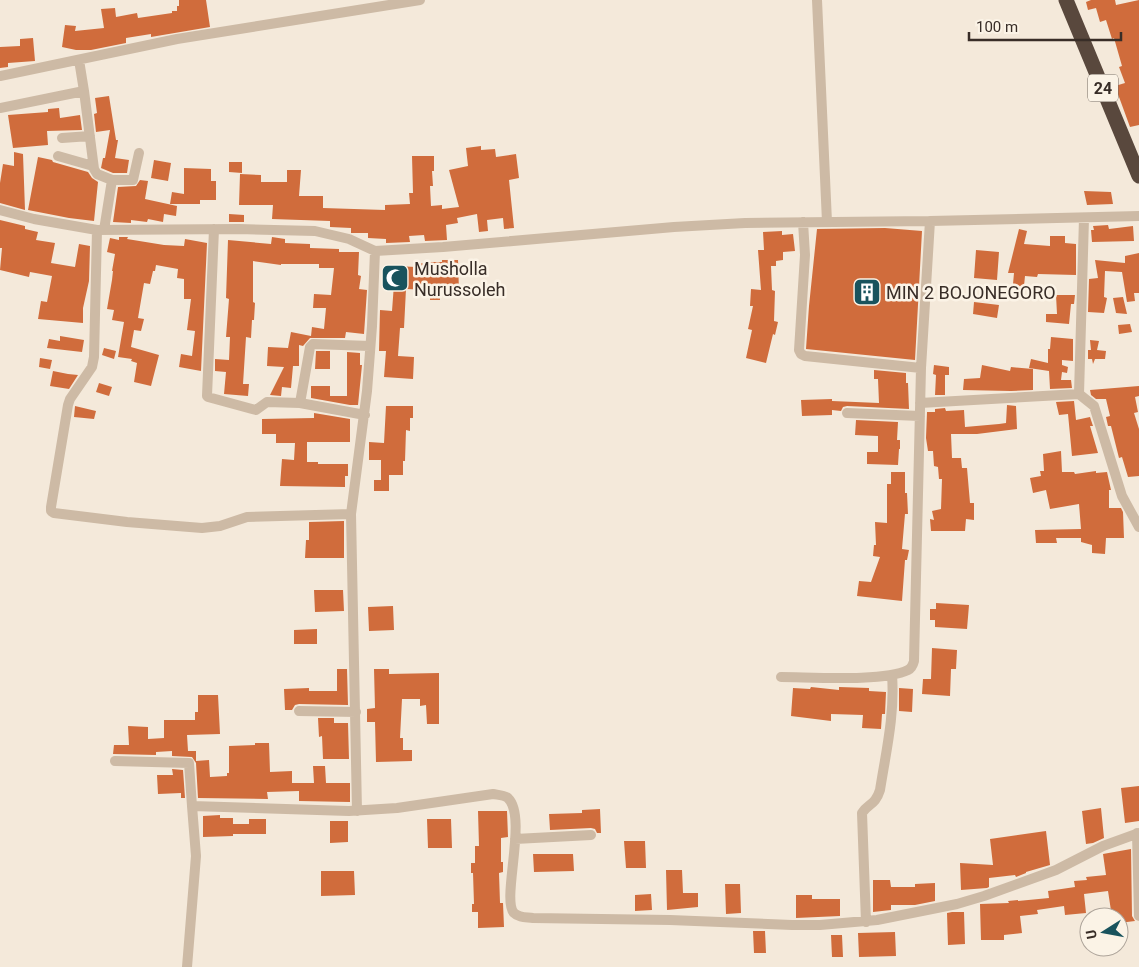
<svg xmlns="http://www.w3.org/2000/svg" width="1139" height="967" viewBox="0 0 1139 967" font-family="Roboto,sans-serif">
	<rect width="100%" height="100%" fill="#f4e9da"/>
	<path fill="#d06c3c" d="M179 0H206L210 27 151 37V34L126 38V43L91 50H76L62 47 65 25 76 26 75 31 104 28 101 9 115 8 116 17 137 13 138 18 172 13V11H177V6H179Z
		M1091 0H1115L1116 5 1139 0V125L1130 127 1115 86 1125 83 1119 67 1122 66 1114 38 1112 39 1106 20 1100 22 1096 8 1088 10 1086 2Z
		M33 38 35 61 8 63V67L0 68V47L20 46V39Z
		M109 96 116 140H118L115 158 129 160 127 173H113L101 168 103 158H105L110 130 96 132 94 114 97 113 95 98Z
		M59 108 60 118 80 115 82 130 47 131 48 145 13 148 8 115 48 112V109Z
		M481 146V150L495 149 496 157 516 154 519 178 509 180 514 228 504 229 503 218 487 220 488 231 479 232 477 214 457 218 458 223 446 225 447 240 425 241 424 235 409 236 410 242 386 243V239L368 238V233H351V228L330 227V221L272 219 273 205H239L240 174 261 175V182H287V170H301L299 196H323V208L385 210V205L410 204 409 193H413L412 156H434V171H432L433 186H430L431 206 442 205V209L459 207 449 170 468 166 466 148Z
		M14 152 23 154 25 210 0 203V183L3 164 14 166Z
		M38 157 52 160 53 162 88 172 92 178 98 182 94 221 69 218 28 210Z
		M154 160 171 163 168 181 151 178Z
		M229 162H242V173L229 172Z
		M184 168 211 169V181H216V200H200V204H170L172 192 184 194Z
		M140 180 148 181 145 199 177 206 176 216 164 214 163 222 148 219 147 222 131 220V223L113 222 118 187 136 186Z
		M1084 191 1111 192 1113 204 1087 205Z
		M229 214 244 215V222H229Z
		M0 220 25 226V229L38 232 36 240 55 243 51 263 75 267 79 244 90 246 89 281 83 308V323L38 319 41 301 47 302 52 276 30 272 29 277 0 270 2 248H0Z
		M1108 225 1109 229 1133 226 1134 241 1092 242 1091 230H1094L1093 226Z
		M885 228 922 231 915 360 806 349 809 306 817 229Z
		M1019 229 1027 231 1024 244 1050 246V236H1065V243L1076 244V275L1038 274 1037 277 1025 276 1023 296 1012 295 1014 273H1008Z
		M782 231V235L793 234 795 251 783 252V260L776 261V266H771L772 290 775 291 774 321 778 322 775 335 773 334 766 363 746 358 752 330 748 329 753 306H750L751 289 761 290 758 250H764L763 232Z
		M119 237H128L127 239 164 245 184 246 185 239 207 243 201 371 179 367 181 354 192 356 195 331 187 330 191 299H184V279L177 278 178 269 156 265 155 271H153L150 284 144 283 138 318 144 319 141 331 134 330 131 347 159 355 151 386 134 382 137 363 131 361 132 359 118 357 124 322 112 320 114 310 107 309 112 280 113 271H112L115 254 107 252 110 238 119 240Z
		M272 237 285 239V243L310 244V248L339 249V252H359L358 275 361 276 359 289 367 290 364 334 346 332 345 338H310L303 346 299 345V366H293L291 388 282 387 281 396 270 395 284 367 267 366 268 347 288 348 291 332 311 336 312 327 324 329 326 308H313L314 294 331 295 334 268H319V264H281V265L253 261V302L255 303 254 320H252L251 338 246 337 243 384H249L248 396 224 394 226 372 215 371V359L229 360 230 337H226L229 299 226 298 228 240 271 244Z
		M976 250 999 252 997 280 974 278Z
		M1139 253V293H1134L1135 301 1127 302 1122 272 1105 271 1104 297 1107 298 1104 313 1088 312 1089 279 1098 278 1095 260 1125 263V256Z
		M442 260H458L459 292H440V300H430V290L406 289 404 328H400L398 356 414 357 413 379 384 377 386 351H379L380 310 392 311 394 284H383L382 272H395V266L416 267V263L429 264V262H442Z
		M1056 295H1075L1074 304H1071L1069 324 1046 322V314H1057Z
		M1123 297 1127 314 1116 313 1113 298Z
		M974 302 999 305 997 318 973 314Z
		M1130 324 1132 332 1119 334 1118 325Z
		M60 336 84 340 82 352 47 348 49 339 60 341Z
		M1051 337 1073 339V361L1062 360V365L1068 367 1067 373 1062 372 1061 380H1071L1072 388 1050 389 1049 371 1029 368 1031 359 1048 363V349H1050Z
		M1090 340 1099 341 1097 350 1106 351 1105 359H1095L1093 364 1092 359H1088V350H1091Z
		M104 348 116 351 114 359 102 355Z
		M316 351H330V369H315Z
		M347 352 360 353V365H362L358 405H350L311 398V386H330V396H347Z
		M40 358 52 360 50 369 39 367Z
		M934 365 949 367V375H945V395H935L936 375 933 374Z
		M982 365 1010 371 1011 367 1033 369V390L1011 391 963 390 964 379 980 378Z
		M874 370 906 373V383H908L909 409 847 406 843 407 841 411 832 410V415L802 416 801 400 832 399V401L879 403 878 379H874Z
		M53 371 68 374 78 375 69 389 50 386Z
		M99 383 112 387 109 396 96 392Z
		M1139 386V396L1135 397 1138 412 1134 413 1139 429V476L1128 477 1122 457 1119 458 1111 426H1108L1106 417 1110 416 1106 399H1096L1091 395 1090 390Z
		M1074 401 1076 420 1090 417 1093 426H1090L1098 453 1072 456 1068 414 1059 415 1056 402Z
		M1007 405 1016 406 1017 429 977 434H951L952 458H961L962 468H967L970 503H974V520L966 519 965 531H931L930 519 934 520 932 511 941 509 942 479H939L938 467 934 466 933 451H928L926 438 927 412H935V409L945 408 946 411 964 410 965 427 999 424 1006 423Z
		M75 406 96 411 94 419 74 417Z
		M386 406H413V418H410V431L406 430 405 461H403V475H389V491H374V480H381V460H369V442L384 443Z
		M314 413 350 419V442H307V462H318V464H348V476H345V487L280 486 282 459 294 460 295 443H276V434H262V419L314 418Z
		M856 420 898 422 897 440H900V449H899L898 465 867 464V452H878V436L855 435Z
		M1061 451 1062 472H1074L1075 474 1096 471V473L1107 472 1111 490H1109V508H1121L1123 512 1124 538H1106L1105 554 1092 553V545L1081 542V538H1056L1057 543H1036L1035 530 1081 529 1079 504 1050 509 1046 490 1033 493 1030 478 1041 476 1040 471H1044L1043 454Z
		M891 472H905V493H907L908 514H905L902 549 909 550 907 560H905L902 601 857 596 859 581 871 582 880 557 873 556 874 545H876L875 522 887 523V484H891Z
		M344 521V558H305L306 540H309V522Z
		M314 590H343L344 611 315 612Z
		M936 603 969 605 967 629 935 627V620H930V609H936Z
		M393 606 394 630 369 631 368 607Z
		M317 629V644H294V630Z
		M932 648 957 650 956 669H951L950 696 922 694 923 679H931Z
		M337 669H347L348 705 299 704 295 705 292 710H285L284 689 309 688V691H337Z
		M374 669H389V674L439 673V724H427L426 705 420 706V699H402L400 738H403V750H412V761L376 762 375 722H367V709L375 708Z
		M811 687 839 690V687L869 688V691L886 692 885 714H882L881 729 862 728 863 715 831 714V721L791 716 793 688 810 689Z
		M899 688 913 689 912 712 899 711Z
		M198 695H218L220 734 187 735 188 751H196V761L209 760 210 777 227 776V773H229V746L255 745V743H269L270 772 292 771V783H314L313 766H325L326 783H350V802L299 801V791L267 792 268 799 198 798 196 763 192 757 172 756V751L156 752V755L113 754 114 745H129L128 726 148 727V739L164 738V720H195V712H198Z
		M318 718H334V723H348L349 759H323L322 736 319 737Z
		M172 769 183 770 185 798H181V793L158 794 157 775H173Z
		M1139 786V821L1125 823 1121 788Z
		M1101 808 1104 838 1093 843 1086 844 1082 811Z
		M600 809 601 833H597L595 829 591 828 550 830 549 814 582 813V810Z
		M478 811H507L508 837 501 838V862H503V872L499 873 500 903H503L504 927 478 928V912H472V904H474L473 873H471V863H475V846H479Z
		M220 815V818H233V824H249V819H266V834H233V836L203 837V816Z
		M427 819H451L452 848H428Z
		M330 821H348V842L330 843Z
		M1046 831 1050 865 1026 872V873L1016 877 1015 875 989 878V887L987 888 961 890 960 863 993 865 990 839Z
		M624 841H645L646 868H626Z
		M1131 849 1132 916 1135 921 1119 923V917H1112L1108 891 1084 894 1086 913 1065 915 1064 906 1037 910 1038 914 1020 916 1022 933 1004 935V940H981L980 904 1009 903 1008 901 1018 900V901L1049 898 1048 891 1075 887 1074 881 1087 880 1086 877 1106 875 1103 854Z
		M533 854H573L574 871 534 872Z
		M666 870H682L683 893H698V907L667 910Z
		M321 871H354L355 895 321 896Z
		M873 880H890L891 887H915V884L935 883V901L915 905H891V910L873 912Z
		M725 884H740L741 913 726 914Z
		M651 894 652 910 635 911V895Z
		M796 895H812V899H840V916L796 918Z
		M952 912H964L965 944 948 945 947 913Z
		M753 931H765L766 953H754Z
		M895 932 896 956 859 957 858 933Z
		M831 935H842L843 957H832Z"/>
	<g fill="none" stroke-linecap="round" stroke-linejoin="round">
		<path stroke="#cdbaa5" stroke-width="10" d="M817 0 827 222
			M0 76 177 39 420 0
			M84 91 94 169 97 174 112 180
			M0 108 84 91 79 60
			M62 138 90 136
			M58 156 93 166
			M0 210 34 219 97 230 239 229 315 231 349 239 375 251 443 247 674 227 745 223 930 221
			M1084 218 1079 394 1094 406 1122 496 1139 527
			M803 222 805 255 799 350 801 354 805 356 921 368
			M214 229 207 396 208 397 252 409 256 410 267 402 300 403
			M97 230 94 357 92 367 70 399 68 405 51 507V511L54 513 127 522 202 528 220 526 247 517 351 514
			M104 230 112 180H133L139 153
			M920 403 1079 394
			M847 413 920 416
			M365 415 300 403 310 347 313 344 370 346
			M781 677C811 677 884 682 908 670 912 668 913 665 914 661L921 368 930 221 1139 216
			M299 711 356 712
			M115 761 189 763 192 806 349 811 397 808 493 794C498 795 504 795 508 798 528 817 501 900 514 913 519 918 526 917 533 918L670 920 792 925H820L877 920 957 904 984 896 1056 870 1103 846 1139 833
			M357 811 351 514 367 391 372 326 375 251
			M1137 833 1139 916
			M515 839 591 835
			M866 922 862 813C868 803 875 806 880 790 886 752 895 714 892 675
			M187 967 196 856 192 806"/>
		<path stroke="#59483d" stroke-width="15" d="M1066 0 1139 176"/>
	</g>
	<defs>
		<g id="mosque-square" transform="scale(1.4375)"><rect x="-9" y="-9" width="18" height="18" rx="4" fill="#19535d" stroke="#fbf3e6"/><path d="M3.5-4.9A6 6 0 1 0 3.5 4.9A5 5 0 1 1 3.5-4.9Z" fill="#fff"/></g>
		<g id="building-square" transform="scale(1.4375)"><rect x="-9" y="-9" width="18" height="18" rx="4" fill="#19535d" stroke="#fbf3e6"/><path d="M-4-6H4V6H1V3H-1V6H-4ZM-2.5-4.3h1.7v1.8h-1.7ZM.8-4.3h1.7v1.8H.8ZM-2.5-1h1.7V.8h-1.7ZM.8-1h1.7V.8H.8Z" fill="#fff"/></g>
	</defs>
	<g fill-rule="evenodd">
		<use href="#mosque-square" x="395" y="278"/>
		<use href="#building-square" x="867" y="292"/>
	</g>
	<g text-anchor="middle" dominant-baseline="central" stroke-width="5" stroke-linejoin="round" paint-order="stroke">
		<rect fill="#fbf3e6" stroke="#726860" stroke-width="1" x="1088" y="74.5" width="30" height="27" rx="4"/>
		<g font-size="16" font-weight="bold" fill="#382d27">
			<text x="1103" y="88">24</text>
		</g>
		<g font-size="18" fill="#382d27" stroke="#fbf3e6" text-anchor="start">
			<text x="414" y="268">Musholla<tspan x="414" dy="21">Nurussoleh</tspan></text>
			<text x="886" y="292">MIN 2 BOJONEGORO</text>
		</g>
	</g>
	<g transform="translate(1104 932) rotate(259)"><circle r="24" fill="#fbf3e6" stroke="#ada49a"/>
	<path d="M0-4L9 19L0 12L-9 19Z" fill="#19535d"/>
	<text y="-8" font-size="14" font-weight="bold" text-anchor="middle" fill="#382d27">U</text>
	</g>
	<path d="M969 32v8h152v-8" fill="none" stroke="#382d27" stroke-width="2.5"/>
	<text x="976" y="32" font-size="15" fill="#382d27" stroke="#fbf3e6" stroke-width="4" paint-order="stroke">100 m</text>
</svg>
